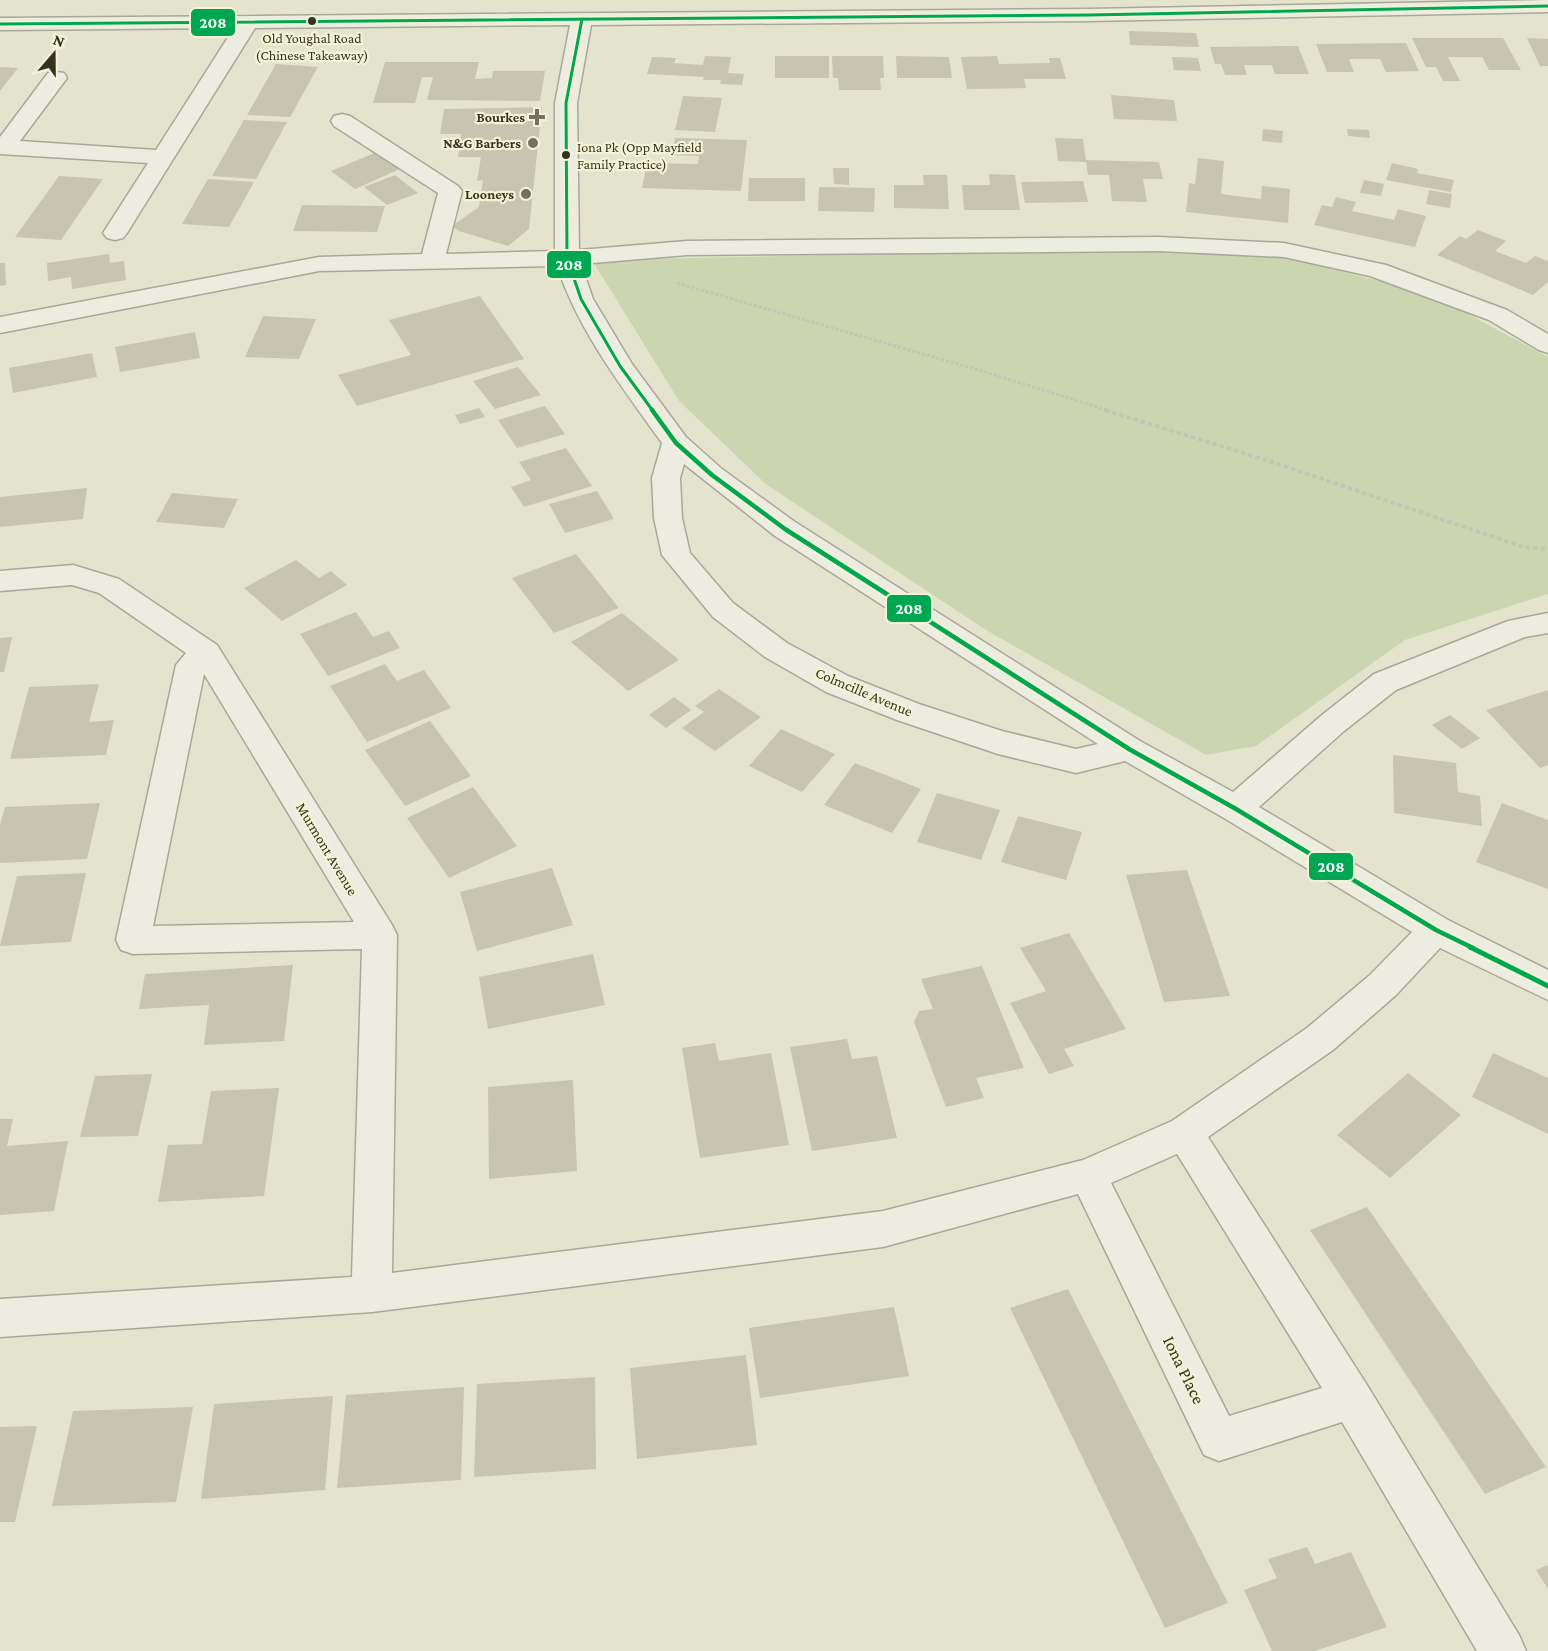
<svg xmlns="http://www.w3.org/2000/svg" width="1548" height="1651" viewBox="0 0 1548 1651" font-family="'Crimson Pro',serif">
	<rect width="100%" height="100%" fill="#e4e4ce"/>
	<path fill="#cbd6b1" d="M1071 250 1280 256 1431 294 1548 357V594L1405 640 1256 746 1206 755 986 630 767 485 679 401 592 260Z"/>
	<path fill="#c7c4af" d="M1129 31 1196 33 1199 47 1130 45Z
		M1412 38H1503L1521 70H1489L1482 57H1448L1460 81H1443L1436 67H1426Z
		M1527 38 1548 39V66H1540Z
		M1406 43 1419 71 1386 72 1380 59H1349L1354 72H1327L1316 44Z
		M1298 46 1309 74H1275L1272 65H1244L1247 75H1225L1221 64H1215L1210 47Z
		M705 56 731 57 728 73 744 74 742 85 720 84 721 80H703L704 77 647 74 652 57 676 58 674 63 703 65Z
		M775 56H829V78H775Z
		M832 56H883L884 78H880L881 90H839L838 78H833Z
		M896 56 949 57 952 78H897Z
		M997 56 999 64 1050 63 1049 58H1060L1066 79H1024L1026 88 967 89 961 57Z
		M1172 57 1198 58 1201 71 1174 70Z
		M385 62H479L475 79 492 78 493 71H545L540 101 427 100 433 77H422L415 103H373Z
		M276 64 318 67 290 117 247 115Z
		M0 67 18 68 0 91Z
		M1111 95 1174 100 1177 121 1114 119Z
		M683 96 722 98 715 132 675 130Z
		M542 107 529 229 508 246 459 231 452 226 479 207 483 180 477 181 481 157H458L461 134H440L444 109Z
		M244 120 287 122 256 179 212 176Z
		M1263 129 1283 131 1282 143 1262 141Z
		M1347 129 1369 130 1370 138 1348 136Z
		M675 138 747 140 741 191 642 188 647 163 698 164 699 156 672 155Z
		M1055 138 1083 139 1086 160 1159 162 1163 179H1143L1147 202 1112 201 1109 175H1088L1086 162 1058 161Z
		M377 152 402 168 355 189 331 171Z
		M1198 158 1224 161 1221 194 1261 199 1262 186 1290 189 1288 223 1186 212 1189 183 1195 184Z
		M1392 163 1418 169 1417 173 1454 180 1451 192 1386 180Z
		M833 168H849V185L834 184Z
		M989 174 1015 175 1020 210H964L962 185H990Z
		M395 175 418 193 387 205 364 187Z
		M923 175H947L949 209 894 208V185H924Z
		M59 176 103 179 61 240 15 237Z
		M749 178H805V201H748Z
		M208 179 254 182 229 227 182 224Z
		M1364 180 1384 184 1381 196 1360 193Z
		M1083 181 1088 202 1025 203 1021 182Z
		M819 187 875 188 874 212 818 211Z
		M1429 190 1452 194 1450 208 1426 204Z
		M1336 197 1356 202 1352 211 1394 220 1398 209 1426 216 1415 247 1314 225 1322 205 1332 207Z
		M302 205 385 206 377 232 293 231Z
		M1478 230 1506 241 1495 251 1526 263 1535 256 1548 261V282L1533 295 1437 255 1460 236 1466 239Z
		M109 254 110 263 124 261 126 280 72 289 71 277 48 281 47 263Z
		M0 263H5L6 285 0 286Z
		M480 296 524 359 357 406 338 375 411 355 389 320Z
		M263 316 316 319 299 359 245 357Z
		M195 332 200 358 120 372 115 347Z
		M92 353 97 377 13 393 9 368Z
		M518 367 541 395 495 409 473 381Z
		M545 406 565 434 517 448 498 420Z
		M479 408 485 417 460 424 455 415Z
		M566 448 592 486 524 507 511 487 531 480 519 462Z
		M87 488 83 519 0 527V497Z
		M597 491 614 519 565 533 549 504Z
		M172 493 238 499 224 528 156 522Z
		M576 554 619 608 554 633 512 578Z
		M296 560 319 578 331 571 347 585 282 621 244 588Z
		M356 612 373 637 389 631 400 648 328 676 300 634Z
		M622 613 679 660 628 691 571 642Z
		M12 637 4 672H0V638Z
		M385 664 397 681 424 670 451 708 367 742 330 686Z
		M99 684 89 722 114 720 106 755 10 759 29 687Z
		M719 689 761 717 715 751 682 728 704 712 695 706Z
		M1548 690V765L1540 768 1486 710Z
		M674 697 691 710 666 728 649 715Z
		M1450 715 1480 738 1462 749 1432 725Z
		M430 721 471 776 405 806 365 750Z
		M781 729 835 754 802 792 749 766Z
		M1393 755 1456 763 1458 792 1480 796 1482 826 1394 813Z
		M855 763 921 789 892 833 824 805Z
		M473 787 517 846 449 878 407 818Z
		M937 793 1000 810 981 860 917 842Z
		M100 803 87 859 0 863V825L5 807Z
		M1502 803 1548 820V889L1476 862Z
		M1018 816 1082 832 1066 880 1001 862Z
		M552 868 573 925 477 951 460 892Z
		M1187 870 1230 996 1164 1002 1126 875Z
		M86 873 71 942 0 946 17 876Z
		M1069 933 1126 1029 1064 1049 1074 1066 1049 1074 1010 1003 1046 991 1020 948Z
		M593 954 605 1005 488 1029 479 977Z
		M293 965 284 1041 204 1045 209 1005 139 1009 145 974Z
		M982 966 1024 1068 976 1078 984 1098 946 1107 914 1022 919 1011 933 1009 921 979Z
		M847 1039 852 1059 877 1056 897 1138 812 1151 790 1047Z
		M715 1043 719 1061 771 1053 789 1145 700 1158 682 1048Z
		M1493 1053 1548 1078V1134L1472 1097Z
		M1408 1073 1461 1115 1390 1178 1337 1135Z
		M152 1074 138 1136 80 1137 95 1076Z
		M573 1080 577 1171 489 1179 488 1087Z
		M279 1088 264 1196 158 1202 168 1145 202 1144 211 1091Z
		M0 1119H13L7 1146 68 1141 54 1211 0 1215Z
		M1367 1207 1409 1268 1546 1467 1485 1494 1310 1230Z
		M1068 1289 1228 1603 1165 1628 1010 1308Z
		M894 1307 909 1376 760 1398 749 1328Z
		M746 1355 757 1445 637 1459 630 1368Z
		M595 1377 596 1469 474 1477 477 1384Z
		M464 1387 461 1480 337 1488 346 1395Z
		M333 1396 325 1490 201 1499 214 1404Z
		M193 1407 176 1502 52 1506 73 1411Z
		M37 1426 15 1522H0V1427Z
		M1307 1547 1315 1564 1351 1552 1387 1627 1315 1651H1272L1244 1590 1277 1578 1268 1559Z
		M1548 1565V1589L1536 1570Z"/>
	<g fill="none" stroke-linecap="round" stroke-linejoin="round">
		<g stroke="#a9a897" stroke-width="3">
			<path id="minor" d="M1548 0V12L1089 21 591 25 577 103 579 250 687 241 1159 237 1284 243 1386 265 1507 310 1548 334V353L1539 350 1489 320 1370 276 1284 257 1159 251 687 255 581 264 593 299 632 364 686 437 722 469 795 522 1140 741 1233 792 1322 715 1374 674 1508 621 1548 613V633L1525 637 1396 690 1344 731 1259 807 1448 920 1548 970V1000L1440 948 1396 995 1333 1050 1208 1137 1367 1385 1519 1635 1526 1651H1477L1342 1422 1219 1461 1204 1455 1078 1194 883 1247 372 1312 0 1337V1299L352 1277 362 949 133 954 121 950 116 940 176 665 186 653 99 593 72 585 0 591V571L73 565 119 579 217 645 392 925 397 935 392 1273 883 1211 1083 1160 1172 1121 1307 1028 1370 975 1412 932 1224 818 1125 761 1076 773 998 754 897 720 826 692 765 657 713 617 662 555 654 518 652 478 662 443C622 387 579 332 557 266L319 271 0 333V317L319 257 422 254 438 193 334 126 331 121 334 116 342 114 350 116 458 186 462 191 446 254 555 251V103L570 25 255 28 127 233 123 238 115 240 107 238 103 233 148 163 0 154V137L48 73 56 72 64 73 67 78 20 141 156 150 234 28 0 30V18L1089 9ZM684 464 775 536 1098 744 1076 749 1002 731 919 704 848 676 787 643 733 603 690 553 682 518 680 478ZM204 674 354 922 153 926ZM1177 1154 1322 1388 1229 1416 1111 1183Z"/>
		</g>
		<path stroke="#c5c4b6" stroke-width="3" stroke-dasharray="3 2" stroke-linecap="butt" d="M677 283 982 371 1110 411"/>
		<path stroke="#c5c4b6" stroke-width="4" stroke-dasharray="4.5 3" stroke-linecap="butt" d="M1105 410 1272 462 1524 547 1548 549"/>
		<use href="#minor" fill="#ecece0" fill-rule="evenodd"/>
		<g stroke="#f3f4d5" stroke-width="6">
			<path id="bus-1-far2" d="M582 19 566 103 567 258 581 299 620 366 653 411
				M0 24 1089 15 1548 6"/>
		</g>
		<g stroke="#f3f4d5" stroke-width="9">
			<path id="bus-1-far1" d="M652 410 676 443 712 475 785 529 1129 749 1236 809 1436 930 1473 948"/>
		</g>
		<g stroke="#f3f4d5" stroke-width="10">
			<path id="bus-1" d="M1470 947 1548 986"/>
		</g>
		<use href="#bus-1-far2" stroke="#00a651" stroke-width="3"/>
		<use href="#bus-1-far1" stroke="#00a651" stroke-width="4.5"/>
		<use href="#bus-1" stroke="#00a651" stroke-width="5"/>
	</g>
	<g fill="#373220" stroke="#f3f4d5" stroke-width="2">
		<circle cx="312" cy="21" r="5"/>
		<circle cx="566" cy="155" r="5"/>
	</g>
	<g fill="#74705d" stroke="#f3f4d5" stroke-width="2">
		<path d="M534 108h6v6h6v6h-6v6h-6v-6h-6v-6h6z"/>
		<circle cx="533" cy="143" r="6"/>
		<circle cx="526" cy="194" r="6"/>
	</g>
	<g text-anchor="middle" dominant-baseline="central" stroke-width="4.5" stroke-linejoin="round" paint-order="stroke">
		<g font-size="14" fill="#373220" stroke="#f3f4d5">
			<text x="312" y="38">Old Youghal Road<tspan x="312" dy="17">(Chinese Takeaway)</tspan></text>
			<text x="577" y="147" text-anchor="start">Iona Pk (Opp Mayfield<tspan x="577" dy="17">Family Practice)</tspan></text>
		</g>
		<g font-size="14" font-weight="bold" fill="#373220" stroke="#f3f4d5" text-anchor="end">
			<text x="525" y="117">Bourkes</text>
			<text x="521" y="143">N&amp;G Barbers</text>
			<text x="514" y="194">Looneys</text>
		</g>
		<g font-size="15" fill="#373220" stroke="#f3f4d5">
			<text transform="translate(864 692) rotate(23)">Colmcille Avenue</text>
			<text transform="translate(327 849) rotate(59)">Murmont Avenue</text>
		</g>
		<g font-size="18" fill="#373220" stroke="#f3f4d5">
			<text transform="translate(1184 1370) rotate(64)">Iona Place</text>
		</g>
	</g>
	<g stroke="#f3f4d5" stroke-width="2">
		<rect x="190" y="8" width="46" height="29" rx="6" fill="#00a651"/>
		<rect x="546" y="250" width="46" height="29" rx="6" fill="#00a651"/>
		<rect x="886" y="594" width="46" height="29" rx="6" fill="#00a651"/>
		<rect x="1308" y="852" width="46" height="29" rx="6" fill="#00a651"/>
	</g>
	<g font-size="16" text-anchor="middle" font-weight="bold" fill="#fff">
		<text x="213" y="28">208</text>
		<text x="569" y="270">208</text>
		<text x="909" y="614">208</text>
		<text x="1331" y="872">208</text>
	</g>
	<g transform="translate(54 54) rotate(20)" stroke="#f3f4d5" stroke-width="4.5" paint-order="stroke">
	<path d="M0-4.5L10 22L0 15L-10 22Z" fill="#373220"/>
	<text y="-9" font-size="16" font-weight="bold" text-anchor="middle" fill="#373220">N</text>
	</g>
</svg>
